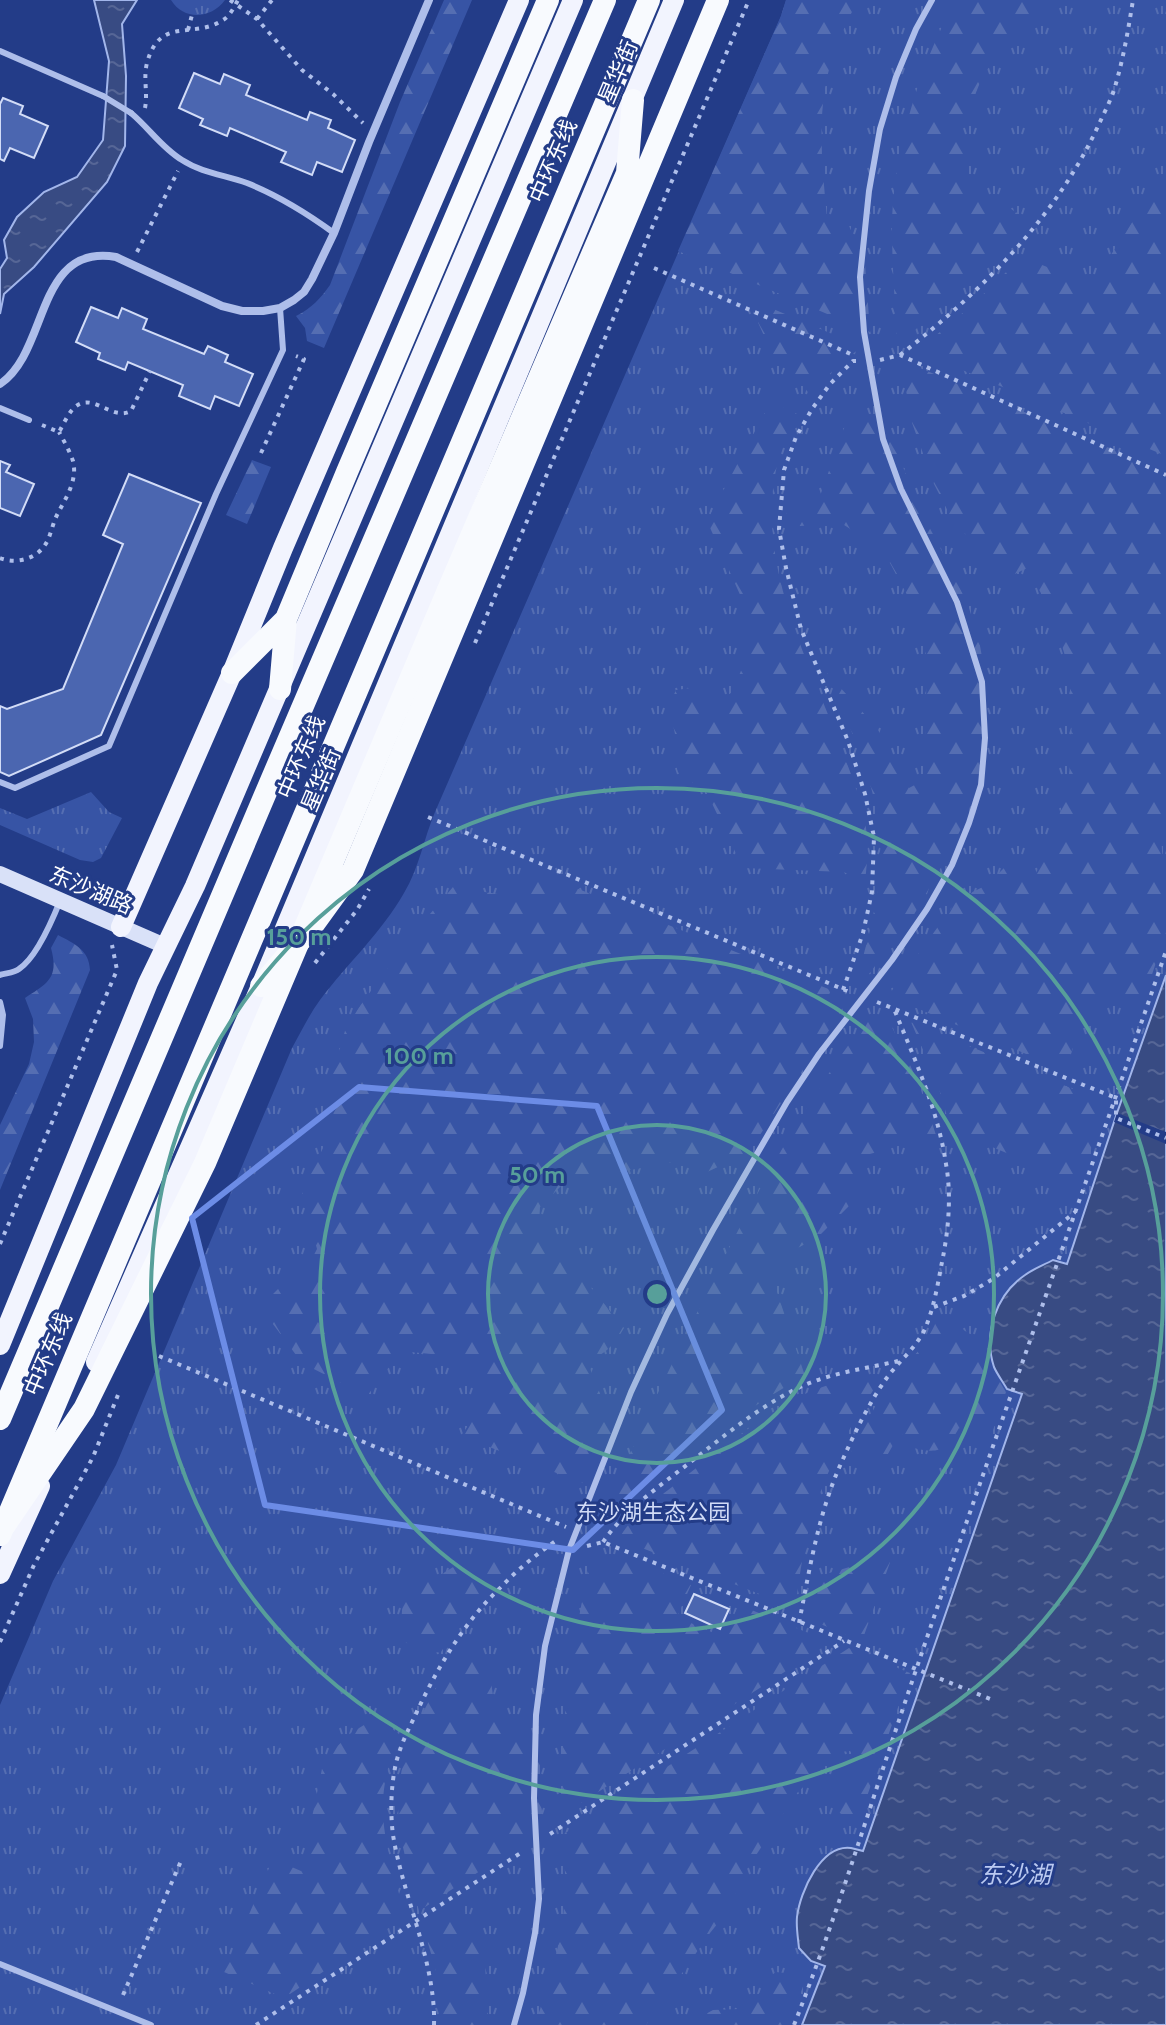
<svg xmlns="http://www.w3.org/2000/svg" width="1166" height="2025" viewBox="0 0 1166 2025" font-family="Cabin,'Noto Sans SC',sans-serif">
	<defs>
		<pattern id="grass-tufts" width="24" height="20" patternUnits="userSpaceOnUse" patternTransform="scale(2)"><rect width="24" height="20" fill="#3754a5"/><path d="M3 7l-1-3M5 7V3M7 7l1-3M15 17l-1-3M17 17v-4M19 17l1-3" fill="none" stroke="#556eb2"/></pattern>
		<pattern id="forest-firs" width="22" height="20" patternUnits="userSpaceOnUse" patternTransform="scale(2)"><rect width="22" height="20" fill="#3754a5"/><path d="M5 1l3.5 6h-7zM16 11l3.5 6h-7z" fill="#556eb2"/></pattern>
		<pattern id="water-ripples" width="26" height="14" patternUnits="userSpaceOnUse" patternTransform="scale(2)"><rect width="26" height="14" fill="#384b83"/><path d="M2 4q2-2 4 0t4 0M15 11q2-2 4 0t4 0" fill="none" stroke="#566696"/></pattern>
	</defs>
	<rect width="100%" height="100%" fill="#233c88"/>
	<path fill="url(#grass-tufts)" d="M171 0H225C211 19 184 21 171 0Z
		M786 0H1166V2025H0V1705L53 1581 116 1465 292 1048C301 1032 309 1015 320 1000 347 964 382 932 404 893 419 868 424 838 435 812L781 16Z
		M91 792 109 812 122 818 101 858 93 862 80 860 0 825V808L27 819Z"/>
	<path fill="url(#forest-firs)" d="M444 0H472L324 348 307 341 305 328 296 316C312 308 320 299 330 285L400 102Z
		M786 0H858C844 27 830 57 825 88 818 131 823 175 827 218L844 214 865 263 870 332 678 251 781 16Z
		M956 0H1041L983 75 961 130 969 182 1025 218 1002 250 902 342 897 339C895 303 892 266 892 229 892 155 920 63 956 0Z
		M1166 170V456L929 356V355L917 350C955 322 988 291 1021 257L1092 284Z
		M747 298 863 347C841 360 826 377 811 396L796 377 775 360Z
		M909 365H913L1166 472V822C1162 834 1159 854 1166 864V932L1140 1011 1095 993 1064 1070 888 996 958 899 987 885 1004 868 1033 879 1053 838 1069 780 1072 718 1069 669 1052 613 1027 568 1005 579 985 551 955 525 934 484 911 420 903 372Z
		M771 401 797 414C791 427 783 440 780 454 750 557 809 659 843 753 853 779 864 808 867 835 869 851 866 869 865 884L844 872 743 868 707 793 678 772 673 753 675 734 669 706 676 690 691 688 716 705 732 692 746 659V608L707 521Z
		M864 413 884 417 918 506 952 570 969 608 979 640 986 680 987 743 980 781 963 825 943 864 912 918 862 983 856 981C870 935 883 885 880 836 876 782 848 723 827 673L877 728 909 788 924 780 927 658 913 606 883 550 841 523 786 527 788 494 820 496 847 420Z
		M252 460 271 467 247 524 226 515Z
		M541 874 831 990 826 1002 843 1009 748 1153 707 1172 685 1160 565 1182 540 1207 539 1224 624 1328C614 1345 606 1354 587 1361L615 1431 593 1487 461 1436 486 1399 488 1385 481 1373 431 1354 411 1352 392 1363 367 1396 302 1363 264 1312 270 1297 281 1286H298L317 1249 302 1192 334 1125 331 1079 347 1024 407 941 453 887 504 895Z
		M58 935C75 944 89 950 90 970L0 1190V1125L29 1064 34 1042 33 1019 25 998C48 983 59 978 51 948Z
		M870 1016 891 1025 919 1084 936 1135 863 1156 858 1197 819 1236 768 1265 805 1376C733 1414 671 1469 611 1524L602 1520C629 1452 661 1386 693 1321 744 1216 798 1109 870 1016Z
		M911 1022 1107 1103 1079 1183 951 1130 937 1082Z
		M939 1315 970 1334 1007 1389 989 1442 959 1428C946 1451 938 1454 914 1448L907 1434 899 1435 882 1464 851 1451C864 1428 876 1402 892 1381 912 1357 927 1346 939 1315Z
		M884 1374C852 1421 823 1473 809 1529 802 1554 799 1582 795 1608L619 1539C630 1516 661 1496 681 1480 721 1449 761 1416 807 1393 831 1382 858 1378 884 1374Z
		M474 1554 510 1566 483 1592 462 1619 441 1652C422 1653 413 1650 400 1637L404 1585 413 1575 424 1574 434 1579Z
		M615 1554 691 1585 677 1617 723 1637 739 1605 831 1642 564 1814C557 1728 574 1643 590 1559L609 1567Z
		M893 1554 862 1641 808 1619 816 1577Z
		M472 1635 488 1659 496 1718 514 1733 540 1759V1794L544 1829 419 1911C411 1877 399 1843 398 1808 395 1752 438 1678 472 1635Z
		M849 1648 910 1673 857 1825 837 1811C836 1784 843 1785 862 1768L850 1751 840 1752 797 1793 743 1875 730 1908 710 1933 646 2025H535C550 1980 565 1934 565 1885 566 1869 563 1852 561 1836Z
		M377 1717 399 1734C391 1755 384 1778 383 1801 381 1838 397 1882 405 1917L284 1998 224 1972 273 1859 301 1871 324 1759 351 1733Z
		M460 1899 485 1964 488 2015 484 2025H440C444 1990 432 1955 421 1922Z
		M776 1972 785 1973 805 1981 789 2025H699L702 2016 713 2010 739 2009 769 1986V1977Z"/>
	<path fill="url(#water-ripples)" stroke="#a2b6eb" stroke-width="2" d="M94 0H137L122 24 126 76 125 146 107 182 34 267 4 294 0 314V269L7 258 4 240 17 217 44 192 77 177 103 140 109 61Z
		M1166 975V2025H802L825 1966 811 1961 799 1948C798 1938 796 1927 797 1917 800 1892 821 1844 851 1848 855 1849 859 1850 863 1851L1022 1394 1007 1389C1003 1382 997 1374 994 1367 983 1333 996 1295 1025 1275 1033 1269 1044 1265 1053 1260L1067 1264 1117 1113Z"/>
	<path fill="#233c88" d="M1117 1113 1166 1132V1144L1114 1122Z"/>
	<path fill="#4b66b0" stroke="#d2dcf7" stroke-width="2" d="M194 73 220 84 224 74 250 85 246 95 307 120 310 112 331 120 328 128 355 140 342 172 317 162 312 175 281 162 286 152 230 128 227 136 200 125 203 119 179 108Z
		M3 98 23 106 20 114 48 126 34 158 10 148 4 161 0 159V104Z
		M91 307 118 318 122 308 147 319 143 329 204 354 208 346 228 355 225 362 253 374 239 406 215 396 210 409 179 396 183 385 128 362 125 370 98 359 100 353 76 342Z
		M0 461 10 465 6 472 34 484 20 516 0 508Z
		M129 474 201 503 101 735 9 776 0 772V706L7 709 63 689 123 544 103 535Z
		M694 1594 729 1609 720 1629 685 1613Z"/>
	<g fill="none" stroke-linecap="round" stroke-linejoin="round">
		<path stroke="#aebeea" stroke-width="4" stroke-dasharray="4 6" stroke-linecap="butt" d="M230 0 257 19 302 70 333 94 363 123
			M257 19 272 0
			M188 30 192 15
			M145 108C148 93 143 78 147 63 160 15 193 40 223 20 230 16 234 7 238 0
			M137 252 178 171
			M654 268 853 355
			M900 355C981 292 1056 218 1099 124 1104 113 1110 102 1114 90 1123 61 1128 31 1133 0
			M880 360 900 355 1166 475
			M42 425 59 432C63 425 67 416 72 410 91 388 111 422 131 411L150 371
			M261 453 304 359 296 356
			M0 558C15 564 35 560 45 545 51 536 52 525 57 515 65 499 78 481 73 461 70 452 64 441 59 432
			M475 643 749 0
			M428 817 850 992
			M315 963 357 910 369 889
			M843 990 863 933 872 892 874 837 865 794 848 741 801 629 786 568 779 529 784 470 796 437 812 409 830 384 853 361H856
			M877 1002 1116 1098V1118L1166 1138
			M0 1244 117 970 112 945
			M934 1307 964 1296 993 1279 1075 1212
			M159 1356 566 1527
			M603 1542C625 1510 657 1488 688 1464 723 1437 757 1408 798 1388 829 1373 864 1369 898 1361
			M587 1546 603 1542 995 1701
			M799 1623C810 1567 819 1510 843 1459 855 1432 869 1403 886 1379 898 1362 914 1350 924 1331 933 1311 937 1289 941 1267 948 1234 952 1198 946 1164 938 1110 915 1060 894 1009
			M0 1642 34 1565 93 1457 118 1395
			M550 1834 844 1641
			M123 1995 181 1861
			M256 2025 522 1852
			M434 2025C436 1963 403 1897 393 1835 390 1812 391 1785 396 1763 400 1747 407 1732 414 1718 436 1670 463 1623 501 1587 518 1569 537 1554 557 1540
			M794 2025C840 1908 875 1789 916 1670 997 1430 1084 1191 1166 951"/>
		<path stroke="#aebeea" stroke-width="6" d="M0 51 103 96
			M131 113C149 128 162 148 182 160 202 173 225 175 247 183 277 195 308 214 334 233
			M0 408 29 420
			M0 782 15 788 109 746 216 494 283 350 280 308
			M0 975C6 973 14 973 19 969 37 957 52 921 60 901
			M0 1002 3 1015 0 1046
			M0 1964 151 2025
			M514 2025 523 1993 535 1933 539 1899 534 1798 536 1715 545 1646 569 1550 631 1392 667 1314 713 1230 787 1102 819 1054 892 960 927 909 952 865 969 823 981 785 985 738 982 682 957 602 901 489 883 439 864 332 860 277 869 191 880 129 896 77 916 29 932 0"/>
		<path stroke="#aebeea" stroke-width="8" d="M0 384C49 352 35 243 116 257L222 306 242 311H263L280 308 294 300 304 292 312 279 334 233 369 142 429 0"/>
		<path stroke="#d9e1f8" stroke-width="16" d="M0 874 165 946"/>
		<path stroke="#f2f4fe" stroke-width="20" d="M121 927 232 673 283 548 519 0
			M0 1345 148 983 195 886 573 0
			M96 1362 261 986 674 0
			M0 1574 40 1486"/>
		<path stroke="#f8fafe" stroke-width="22" d="M448 590 627 173 633 100
			M232 673 286 619
			M280 689 286 619 347 472 548 0
			M261 986 311 928 353 870 718 0
			M0 1419 270 783 605 0
			M0 1535 649 0"/>
		<path stroke="#aebeea" stroke-width="6" d="M103 96 131 113"/>
		<path stroke="#f8fafe" stroke-width="22" d="M5 1525 84 1409 205 1163 448 590"/>
	</g>
	<path fill="none" stroke="#6c8ce6" stroke-width="6" stroke-linejoin="round" d="M359 1087 597 1106 722 1410 573 1550 265 1505 192 1218Z"/>
	<circle cx="657" cy="1294" r="169" fill="#579f9a" fill-opacity=".12"/>
	<g fill="none" stroke="#579f9a" stroke-width="4">
		<circle cx="657" cy="1294" r="169"/>
		<circle cx="657" cy="1294" r="337"/>
		<circle cx="657" cy="1294" r="506"/>
	</g>
	<g text-anchor="middle" dominant-baseline="central" stroke-width="6" stroke-linejoin="round" paint-order="stroke">
		<g font-size="22" fill="#fff" stroke="#233c88">
			<text transform="translate(618 72) rotate(-67)">星华街</text>
			<text transform="translate(553 161) rotate(-67)">中环东线</text>
			<text transform="translate(301 757) rotate(-67)">中环东线</text>
			<text transform="translate(321 780) rotate(-67)">星华街</text>
			<text transform="translate(91 890) rotate(23)">东沙湖路</text>
			<text transform="translate(48 1354) rotate(-67)">中环东线</text>
		</g>
		<g font-size="22" fill="#d2dcf7" stroke="#233c88">
			<text x="653" y="1512">东沙湖生态公园</text>
		</g>
		<g font-size="24" font-style="italic" fill="#bac9f1" stroke="#233c88">
			<text x="1015" y="1874">东沙湖</text>
		</g>
	</g>
	<circle cx="657" cy="1294" r="12" fill="#579f9a" stroke="#233c88" stroke-width="4"/>
	<g font-size="24" text-anchor="middle" font-weight="bold" fill="#579f9a" stroke="#233c88" stroke-width="6" stroke-linejoin="round" paint-order="stroke">
		<text x="299" y="945">150 m</text>
		<text x="419" y="1064">100 m</text>
		<text x="537" y="1183">50 m</text>
	</g>
</svg>
